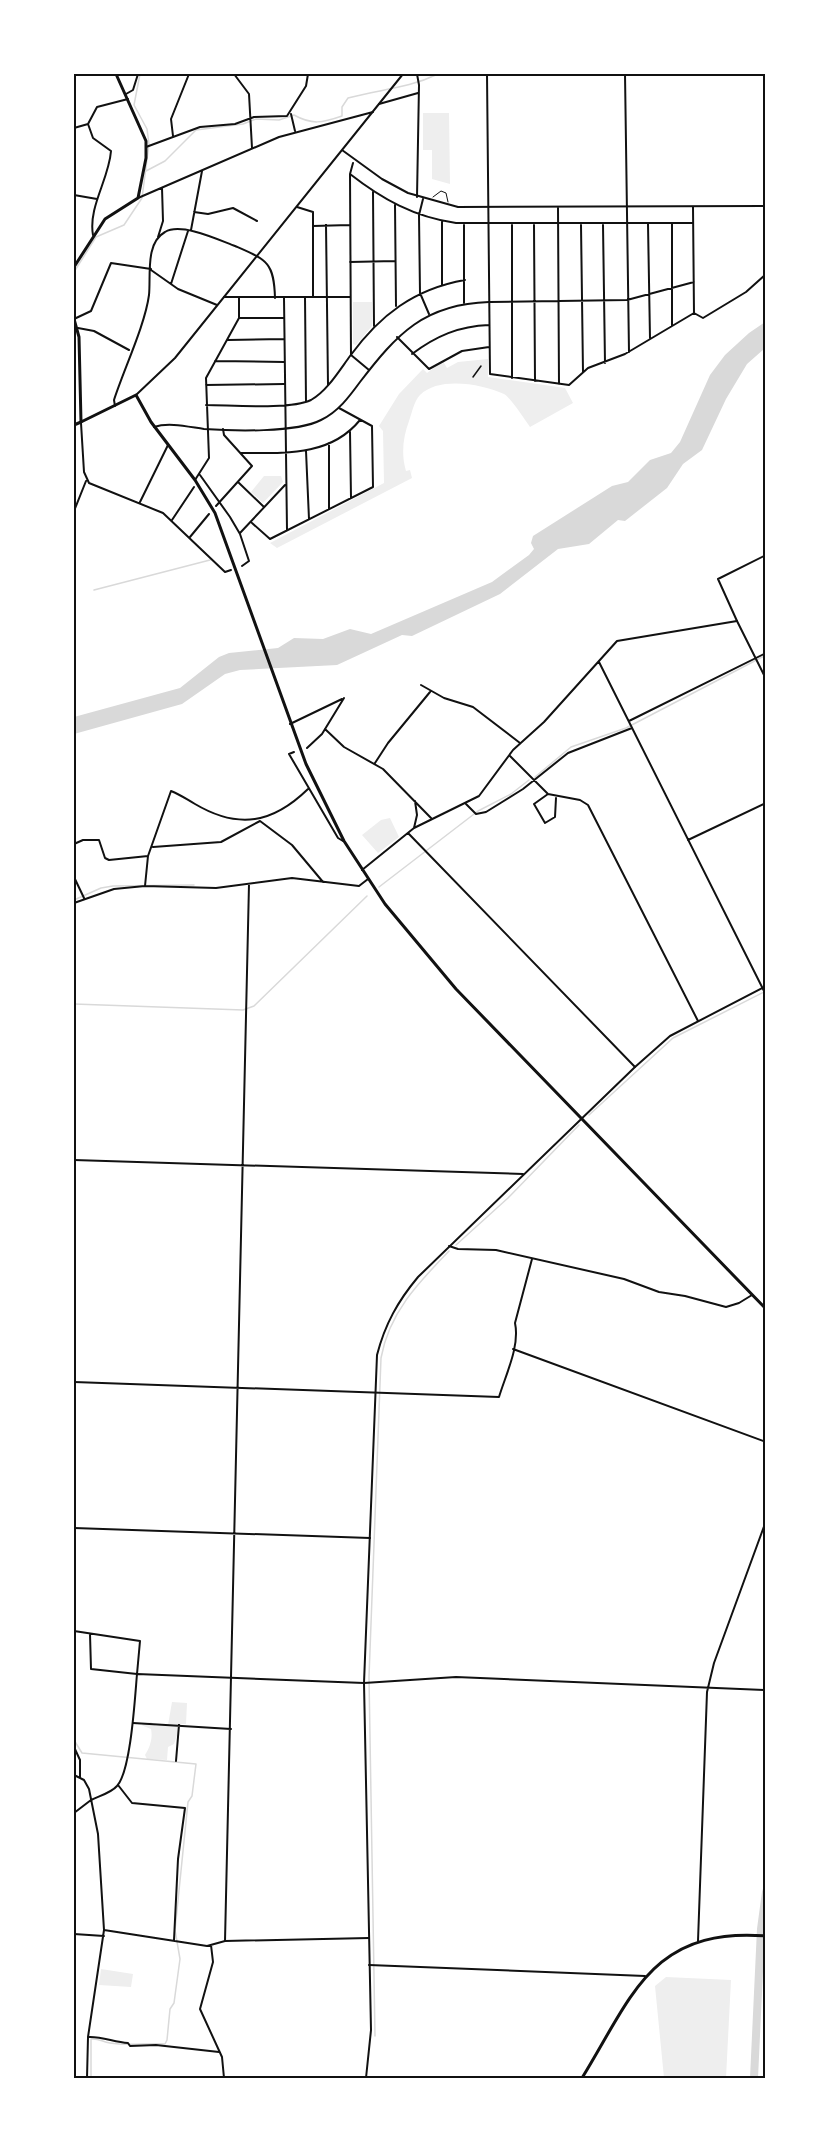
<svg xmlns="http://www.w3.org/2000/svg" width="839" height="2152" viewBox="0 0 839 2152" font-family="'Varela Round',sans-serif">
	<rect width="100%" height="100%" fill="#fff"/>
	<path fill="#eee" d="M423 113H449L450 184 432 179V150H423Z
		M353 302H372V326L356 345 353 344Z
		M488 359V377L565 388 573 403 530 427C525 420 510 397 504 394 482 384 439 376 420 395 414 401 412 413 409 421 403 437 401 454 406 471L410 470 412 478 277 548 270 543 384 483 383 431 379 426 399 394 423 369 427 373 443 361 447 368 458 362Z
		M264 476H281L283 482 263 503 251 492Z
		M390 818 399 837 378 853 362 835 381 820Z
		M172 1702 187 1703 186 1724H181L174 1744 168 1747 167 1760 147 1759 145 1755C150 1747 153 1738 151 1729L141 1725 151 1722 156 1726 168 1725Z
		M101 1969 133 1974 131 1987 99 1985Z
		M666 1977 731 1980 726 2078H664L655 1986Z"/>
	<path fill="#d9d9d9" d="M765 322V348L747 364 726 399 702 450 683 464 667 488 625 521 618 520 589 544 558 549 500 594 412 636 402 635 337 665 240 670 225 674 182 704 74 734V717L180 688 219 657 229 653 278 648 294 638 323 639 350 629 371 634 492 582 529 555 534 549 531 543 533 536 612 486 628 482 650 460 671 453 680 442 710 375 725 355 749 333Z"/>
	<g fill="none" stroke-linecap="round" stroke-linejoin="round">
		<path stroke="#d9d9d9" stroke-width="1.5" d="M146 171 165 161 196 130 243 124 256 119 279 120 294 115C312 125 322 123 342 116V107L348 98C380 89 407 89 438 74
			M74 272 96 237 124 225 142 198 149 144 147 129 134 105 140 74
			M94 590 210 560
			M535 777 571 747 626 728 766 655
			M379 887 478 811 511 794 529 780
			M74 900 101 888 113 886 194 885
			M74 1004 243 1010 254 1006 367 896
			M589 1115 673 1038 766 991
			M456 1245 508 1198 579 1125
			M74 1740 82 1753 196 1764 192 1796 188 1802 175 1930 180 1959 174 2003 170 2009 167 2040 165 2044C146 2043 128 2046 110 2043 102 2042 99 2038 91 2039V2078
			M375 2036 369 1677 381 1358C389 1313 418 1283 449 1251"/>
		<path stroke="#d9d9d9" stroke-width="8" d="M754 2078 761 1929 766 1892"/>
		<path stroke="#111" stroke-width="1" d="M433 197 441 191 446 193 448 202"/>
		<path stroke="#111" stroke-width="1.5" d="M473 377 481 366"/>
		<path stroke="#111" stroke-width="2" d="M234 74 249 94 252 148
			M417 74 419 85 417 197
			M487 74 490 374 569 385 588 368 625 354 694 313 693 207
			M625 74 629 352
			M379 104 418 93
			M291 114 295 131
			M74 128 88 124
			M173 136 171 119 189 74
			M146 147 200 127 235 124 254 117 287 116 306 86 308 74
			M353 163 350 174 351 355 369 370
			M350 174C382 199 414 217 456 223H693
			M373 192 374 326
			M74 195 97 199
			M138 198 279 137 373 112
			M423 199 419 215 420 293 429 314
			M395 205 396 306
			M297 207 313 212V297
			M558 208 559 384
			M194 212 208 214 233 208 257 221
			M442 222V285
			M648 224 650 338
			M672 224V326
			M326 225 328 385
			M464 225V303
			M512 225V378
			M534 225 535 381
			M581 225 583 372
			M603 225 605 363
			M313 226 350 225
			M191 230 202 171
			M93 235C88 207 109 179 111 151L93 138 88 124 97 107 128 99
			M158 237 163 221 162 188
			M350 262 395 261
			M151 270 178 289 217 305
			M171 284 188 231
			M224 297H350
			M305 297 306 402
			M284 298 287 530
			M490 302 627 300 694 282
			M694 313 703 318 746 292 766 274
			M239 318H284
			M74 319 91 311 111 263 151 269
			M78 328 94 331 129 350
			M397 337 429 369 462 351 489 347
			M228 340 284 339
			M412 354C436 336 459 326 489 325
			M215 361 284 362
			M206 385 284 384
			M206 405C231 405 290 410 311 400 327 391 339 371 350 356 380 315 414 289 465 280
			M115 406 114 400C124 369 145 325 149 295 151 276 145 243 165 232 181 222 219 240 235 246 267 260 274 262 275 298
			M81 423 84 472 89 483 163 513 225 572 231 570
			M350 432 351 498
			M329 443V509
			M306 451 309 519
			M240 453C283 453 330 457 360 420
			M200 475 230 517 240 534 249 561 242 566
			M195 480 209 458 206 378 239 318V298
			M238 482 264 507
			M140 502 168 445
			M216 506 252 466 224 435 223 429
			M74 511 86 481
			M172 520 194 487
			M252 523 270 539 373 487 372 426 339 408
			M240 533 285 485
			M190 537 209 514
			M599 662 766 995
			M421 685 444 698 473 707 520 743
			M629 721 766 653
			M290 724 342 699
			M325 729 344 747 383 769 431 818
			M307 748 322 734 344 698
			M294 752 289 754 338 838 343 841
			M510 756 548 794 580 800 588 805 698 1021
			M375 763 388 743 430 692
			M548 794 534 804 545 823 555 817 556 798
			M466 804 476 814 486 812 523 789 568 753 632 728
			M414 828 417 815 415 801
			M408 833 635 1067
			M688 840 766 803
			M74 844 83 840H99L105 858 109 860 148 856
			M153 847 221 842 260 821 292 845 323 882
			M362 870 414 828 479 796 513 750 544 722 617 641 737 621 718 579 766 555
			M74 877 84 898
			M145 886 148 856 171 791C181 795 186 799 195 804 239 830 273 823 308 789
			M74 903 114 889 145 886 216 888 292 878 359 886 368 879
			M74 1160 523 1174
			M449 1246 458 1249 496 1250 624 1279 659 1292 685 1296 726 1307 739 1303 752 1295
			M513 1349 766 1442
			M74 1382 499 1397C506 1374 520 1346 515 1323L532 1259
			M74 1528 370 1538
			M74 1631 140 1641 137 1674 91 1669 90 1634
			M133 1723 231 1729
			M74 1747 80 1760V1777
			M176 1761 179 1725
			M74 1775 84 1780 89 1789 98 1834 104 1930 88 2037 87 2078
			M118 1785 132 1803 185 1808 178 1859 174 1940
			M74 1813 91 1800
			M104 1930 207 1946 225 1941 369 1938
			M74 1934 104 1936
			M225 1941 249 884
			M211 1945 213 1962 200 2009 222 2057 224 2078
			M369 1965 645 1976
			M88 2037C101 2036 114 2042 128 2043L130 2046 156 2045 219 2052"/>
		<path stroke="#111" stroke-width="2" d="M126 94 133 90 138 74
			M342 150 382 179 408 193 458 207 766 206
			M136 395 175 358 403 74
			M154 427C169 422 189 427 204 429 233 431 296 433 321 420 338 412 349 397 360 382 397 334 424 304 489 302
			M737 621 766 679
			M91 1800C99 1796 111 1793 117 1786 131 1771 135 1696 137 1674L364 1683 456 1677 766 1690
			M698 1941 707 1692 714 1663 766 1521
			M366 2078 371 2030 364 1683 377 1355C385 1324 398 1301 418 1277L635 1067 670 1036 766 986"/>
		<path stroke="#111" stroke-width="3" d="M74 425 81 422
			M582 2078C632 1997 651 1927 766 1936"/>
		<path stroke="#111" stroke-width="3" d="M74 267 105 219 138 198 146 158V141L116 74
			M74 319 79 337 81 422 136 395 151 422 195 480 215 513 306 764 344 841 385 904 456 989 766 1309"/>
	</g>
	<rect width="839" height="2152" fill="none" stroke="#ffffff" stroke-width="150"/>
	<rect x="75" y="75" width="689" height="2002" fill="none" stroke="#111" stroke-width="2"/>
</svg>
